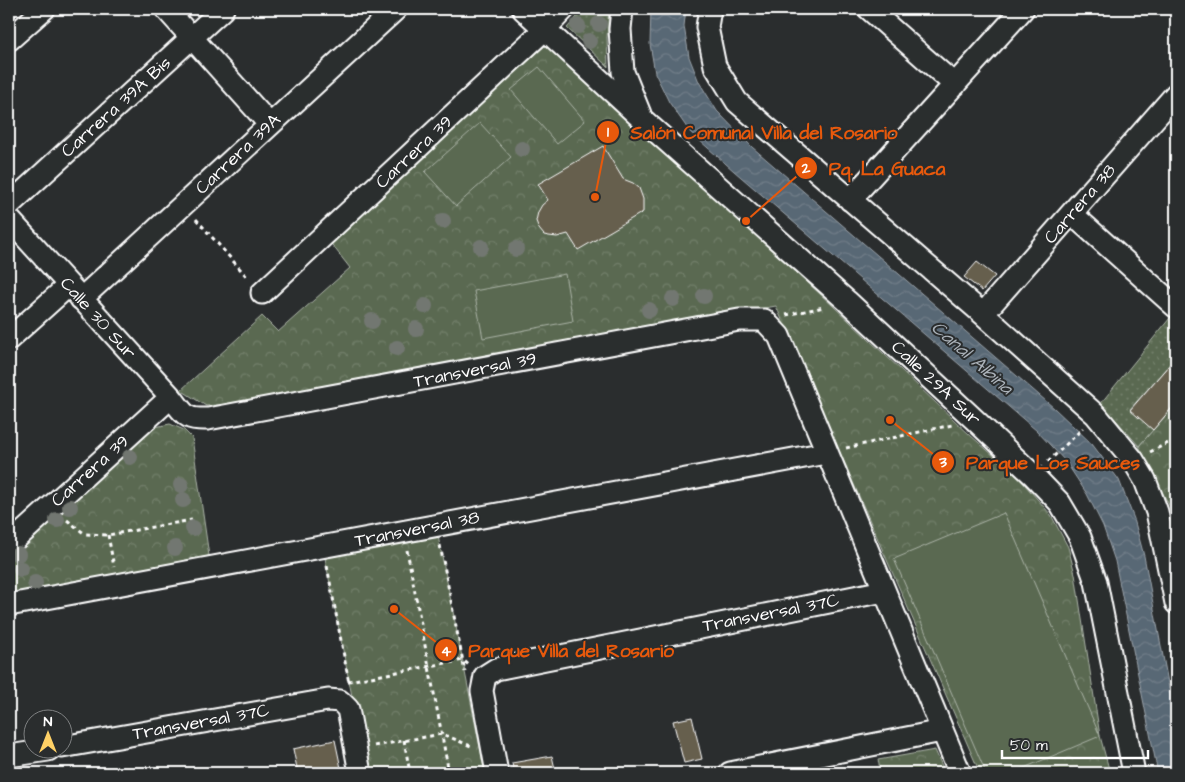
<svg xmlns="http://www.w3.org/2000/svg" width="1185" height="782" viewBox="0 0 1185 782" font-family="'Architects Daughter',sans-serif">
	<defs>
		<pattern id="grass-dots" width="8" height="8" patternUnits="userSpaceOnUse" patternTransform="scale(1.25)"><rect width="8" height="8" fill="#5a6951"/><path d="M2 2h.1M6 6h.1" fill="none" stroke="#73806b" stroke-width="1.8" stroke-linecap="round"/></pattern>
		<pattern id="park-crowns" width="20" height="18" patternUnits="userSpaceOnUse" patternTransform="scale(1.25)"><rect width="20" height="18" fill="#5a6951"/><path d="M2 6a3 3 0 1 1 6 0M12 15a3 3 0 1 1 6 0" fill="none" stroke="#73806b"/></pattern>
		<pattern id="water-waves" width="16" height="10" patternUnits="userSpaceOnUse" patternTransform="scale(1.25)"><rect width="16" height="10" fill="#586774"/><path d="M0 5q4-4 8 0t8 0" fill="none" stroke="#717e89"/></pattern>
	</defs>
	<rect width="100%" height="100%" fill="#2a2d2e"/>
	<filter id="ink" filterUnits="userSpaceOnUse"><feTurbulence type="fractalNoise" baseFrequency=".02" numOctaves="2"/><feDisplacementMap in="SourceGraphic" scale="10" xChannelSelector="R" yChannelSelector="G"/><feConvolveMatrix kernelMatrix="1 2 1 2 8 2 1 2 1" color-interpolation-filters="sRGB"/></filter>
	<g filter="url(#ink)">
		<path fill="url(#grass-dots)" stroke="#acb4a8" d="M584 9H609L607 38 608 67 567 28Z
			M1174 313 1176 315V357L1130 409 1153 430 1139 446 1101 403Z"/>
		<path fill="url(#park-crowns)" stroke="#acb4a8" d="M547 44 832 305 970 435 1019 478 1051 515 1068 547 1075 574 1100 736 1110 773H980L776 306 227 404 206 406 181 390 262 316 278 332 350 268 329 241Z
			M1176 404V526L1171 509 1139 446Z
			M170 424 184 430 192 438 209 556 9 594V558L155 427Z
			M438 536 485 773H367L325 558Z
			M935 750 945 773H881L878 760Z"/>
		<path fill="#5a6951" stroke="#acb4a8" d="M539 67 585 121 557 144 511 90Z
			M480 123 511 157 456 206 425 172Z
			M565 274 573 321 483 338 474 291Z
			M1004 513 1100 736 1012 773H986L894 559Z"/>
		<path fill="url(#water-waves)" stroke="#9ba4ac" d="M651 9H686L684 26 689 57 699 82 717 111 752 147 1054 408 1092 444 1119 480 1134 519 1144 556 1176 725V773H1158L1115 561 1103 526 1087 494 1066 462 1037 431 734 171 690 132 669 102 655 73 650 44Z"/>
		<path fill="#665e4e" stroke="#fff" d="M603 146 623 179 633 183 639 188 643 199V212L578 250 568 234 557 237 549 236 544 235 539 229 536 221 538 212 542 205 548 200 538 184Z
			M977 262 995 276 982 291 964 277Z
			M1176 357V403L1153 430 1130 410Z
			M692 717 702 759 684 763 673 721Z
			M335 740 342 773H298L293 749Z
			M552 756 556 773H514L512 763Z"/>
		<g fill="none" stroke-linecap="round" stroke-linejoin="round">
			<g stroke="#fff" stroke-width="25">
				<path id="minor" d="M166 9 270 125
					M523 9 642 119 847 301 975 420 1034 476 1060 503 1080 537 1096 582 1134 773
					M622 9 620 29 623 72 640 114
					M710 9 707 27 715 66 737 102 983 314 1096 415 1133 460 1145 480 1157 512 1176 603
					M869 9 955 85
					M9 40 44 9
					M850 200 1023 9
					M9 205 223 9
					M1072 214 1176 307
					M9 219 171 397C185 414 184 420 208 419L739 320H764L779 336 960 773
					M262 293 545 29 564 9
					M81 299 396 9
					M983 314 1176 94
					M9 339 69 285
					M9 545 171 397
					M9 605 826 453
					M62 747 328 700 340 701 348 709 360 773
					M9 756 48 750
					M497 773 482 691 485 676 496 669 884 591
					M730 773 942 731"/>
			</g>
			<path stroke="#fff" stroke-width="3" stroke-dasharray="4 4" stroke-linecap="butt" d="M196 219 248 278
				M786 315 824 307
				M846 448 952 425
				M1150 452 1176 439
				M1048 462 1083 428
				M67 520 85 534 108 535 192 520
				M108 535 114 567
				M440 545 465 672
				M407 550 449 773
				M327 566 349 683
				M348 682 349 681 463 660 470 666
				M404 740 410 773
				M374 746 442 734 471 746"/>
			<use href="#minor" stroke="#2a2d2e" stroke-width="21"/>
		</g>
		<g fill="#727771">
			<circle cx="599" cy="24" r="8"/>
			<circle cx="578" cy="26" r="8"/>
			<circle cx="589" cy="41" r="8"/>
			<circle cx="522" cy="149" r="8"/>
			<circle cx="443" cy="221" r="8"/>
			<circle cx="481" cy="247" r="8"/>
			<circle cx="516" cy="249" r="8"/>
			<circle cx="704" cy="296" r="8"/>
			<circle cx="673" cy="299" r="8"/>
			<circle cx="425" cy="306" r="8"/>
			<circle cx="649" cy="310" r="8"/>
			<circle cx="372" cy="321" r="8"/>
			<circle cx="416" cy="329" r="8"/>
			<circle cx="397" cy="348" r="8"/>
			<circle cx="130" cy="457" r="8"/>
			<circle cx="181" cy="485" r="8"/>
			<circle cx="183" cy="500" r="8"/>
			<circle cx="70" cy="507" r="8"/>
			<circle cx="57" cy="520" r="8"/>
			<circle cx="193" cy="528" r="8"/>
			<circle cx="175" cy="548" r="8"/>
			<circle cx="18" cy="554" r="8"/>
			<circle cx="21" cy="569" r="8"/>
			<circle cx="35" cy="583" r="8"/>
		</g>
	</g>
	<g text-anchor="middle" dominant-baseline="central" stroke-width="4" stroke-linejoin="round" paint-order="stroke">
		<g font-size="18" fill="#fff" stroke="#2a2d2e">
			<text transform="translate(116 107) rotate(-42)">Carrera 39A Bis</text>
			<text transform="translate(414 152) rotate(-43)">Carrera 39</text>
			<text transform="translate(238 154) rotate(-43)">Carrera 39A</text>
			<text transform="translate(1080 204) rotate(-49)">Carrera 38</text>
			<text transform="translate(98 318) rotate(48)">Calle 30 Sur</text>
			<text transform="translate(475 370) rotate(-11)">Transversal 39</text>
			<text transform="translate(936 383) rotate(43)">Calle 29A Sur</text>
			<text transform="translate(90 471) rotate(-42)">Carrera 39</text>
			<text transform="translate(417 529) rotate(-11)">Transversal 38</text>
			<text transform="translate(771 613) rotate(-11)">Transversal 37C</text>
			<text transform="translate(201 722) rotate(-10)">Transversal 37C</text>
		</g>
		<g font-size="19" font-style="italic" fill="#acb3ba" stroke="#2a2d2e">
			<text transform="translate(972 358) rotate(41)">Canal Albina</text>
		</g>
	</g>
	<path fill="none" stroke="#e8590c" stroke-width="2" d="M595 197L608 132M746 221L806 168M890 420L943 462M394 609L446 650"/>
	<g fill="#e8590c" stroke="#2a2d2e" stroke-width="2">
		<circle cx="595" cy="197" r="5"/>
		<circle cx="746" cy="221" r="5"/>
		<circle cx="890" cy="420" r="5"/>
		<circle cx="394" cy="609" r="5"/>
		<circle cx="608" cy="132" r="12"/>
		<circle cx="806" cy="168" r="12"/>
		<circle cx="943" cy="462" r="12"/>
		<circle cx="446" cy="650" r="12"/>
	</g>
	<g font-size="15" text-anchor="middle" font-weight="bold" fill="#fff">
		<text x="608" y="137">1</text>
		<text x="806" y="173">2</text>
		<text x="943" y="467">3</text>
		<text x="446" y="656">4</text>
	</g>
	<g font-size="19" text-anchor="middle" font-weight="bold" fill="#e8590c" stroke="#2a2d2e" stroke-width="4" stroke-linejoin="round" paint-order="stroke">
		<text x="764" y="139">Salón Comunal Villa del Rosario</text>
		<text x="887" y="175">Pq. La Guaca</text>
		<text x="1053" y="469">Parque Los Sauces</text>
		<text x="571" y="657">Parque Villa del Rosario</text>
	</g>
	<rect width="1185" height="782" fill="none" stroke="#2a2d2e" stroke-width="30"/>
	<rect x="15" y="15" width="1155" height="752" fill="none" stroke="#fff" stroke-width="2" filter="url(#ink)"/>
	<g transform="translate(48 734)"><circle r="24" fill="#2a2d2e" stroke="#7f8182"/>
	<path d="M0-4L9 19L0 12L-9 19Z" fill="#ffd166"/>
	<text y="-8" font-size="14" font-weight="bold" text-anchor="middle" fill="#ffffff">N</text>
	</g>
	<path d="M1002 750v8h146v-8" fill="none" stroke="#ffffff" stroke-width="2.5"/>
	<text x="1010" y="750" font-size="15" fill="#ffffff" stroke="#2a2d2e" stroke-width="4" paint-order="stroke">50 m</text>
</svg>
